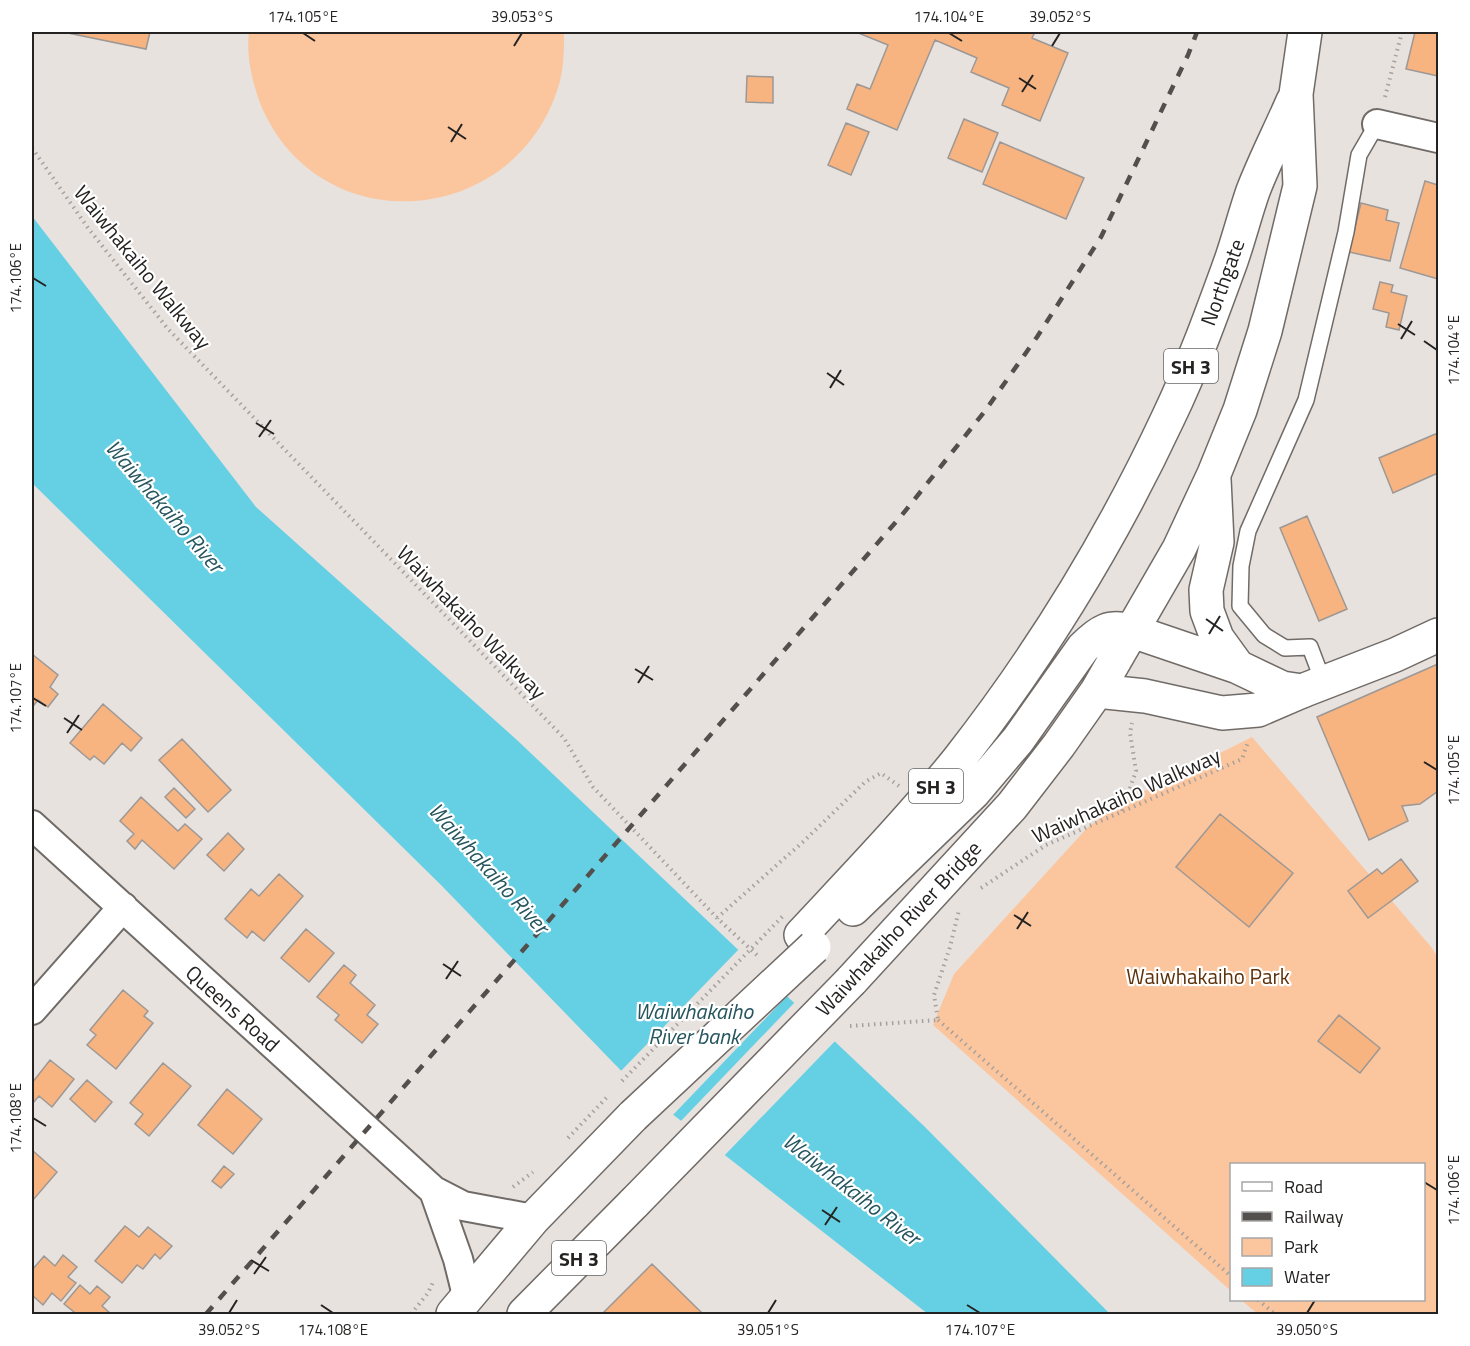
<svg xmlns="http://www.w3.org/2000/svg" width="1470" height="1346" viewBox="0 0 1470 1346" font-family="'Titillium Web',sans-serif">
	<rect width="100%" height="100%" fill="#e8e2de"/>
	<path fill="#fbc59d" d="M249 32H564C564 48 564 65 560 81 520 228 318 246 260 103 252 81 246 55 249 32Z
		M1252 737 1432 948 1438 958V1314H1258L1241 1300H1424V1164H1232L1231 1291 933 1025 954 974 1088 827 1123 802Z"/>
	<path fill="#65d0e4" d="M32 216 256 507 518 741 925 1127 1110 1314H928L634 1084 440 884 32 483Z"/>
	<path fill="#e8e2de" d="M740 948 789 994 671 1117 632 1086 619 1073Z
		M796 1001 837 1039 723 1157 679 1123Z"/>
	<path fill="#f7b481" stroke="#9d9895" stroke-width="1.5" d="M69 32H150L146 49 68 33Z
		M856 32H1035L1032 38 1068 53 1040 121 1002 105 1009 88 971 72 977 58 935 40 897 130 847 109 857 84 870 89 888 45Z
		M1415 32H1438V76L1406 69Z
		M747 76 773 77V103L746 102Z
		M964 119 998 133 982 172 948 158Z
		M846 123 869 132 851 175 828 165Z
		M1000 142 1084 178 1066 219 983 184Z
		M1425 181 1438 185V279L1400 268Z
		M1361 203 1388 210 1386 220 1399 223 1390 261 1349 252Z
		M1380 282 1393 285 1391 292 1407 296 1399 330 1386 327 1389 313 1373 309Z
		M1438 433V473L1393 493 1379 458Z
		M1307 516 1347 609 1319 621 1280 528Z
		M32 654 58 675 50 687 58 694 48 707 38 700 34 705 32 704Z
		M1438 664V791L1420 804 1402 806 1408 821 1369 840 1317 717Z
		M103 704 142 738 131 751 122 743 104 764 94 756 90 760 70 743Z
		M182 739 231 790 208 812 159 760Z
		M174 788 195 809 186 818 165 797Z
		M141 797 178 831 185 824 202 839 174 869 142 840 135 849 127 841 134 834 120 821Z
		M1220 814 1293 873 1249 927 1176 867Z
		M228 833 244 849 224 871 207 855Z
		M1401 859 1418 881 1368 918 1348 891 1377 869 1382 874Z
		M279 874 303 896 264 941 252 931 247 938 225 919 251 889 259 896Z
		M306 929 334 953 309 982 281 958Z
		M344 965 356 975 350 983 375 1005 367 1015 378 1024 362 1043 335 1020 339 1015 317 997Z
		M123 990 148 1011 144 1016 153 1023 116 1069 87 1045 96 1035 90 1030Z
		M1339 1015 1380 1048 1360 1073 1318 1041Z
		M50 1060 74 1079 52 1107 39 1096 33 1103 32 1101V1083Z
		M163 1063 191 1086 149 1136 135 1124 143 1114 130 1103Z
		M87 1080 112 1102 95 1122 70 1099Z
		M227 1089 262 1119 233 1154 198 1125Z
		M32 1150 57 1172 33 1200 32 1199Z
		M224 1166 234 1174 221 1188 212 1181Z
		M125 1226 139 1237 148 1227 172 1246 160 1259 155 1254 143 1269 137 1265 122 1283 95 1261Z
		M63 1255 77 1267 68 1277 76 1283 61 1301 52 1293 43 1305 32 1295V1270L44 1256 55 1266Z
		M652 1264 703 1314H602Z
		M80 1285 90 1294 97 1286 110 1297 102 1306 111 1314H71L74 1312 64 1304Z"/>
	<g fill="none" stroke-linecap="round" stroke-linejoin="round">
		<g stroke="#706b67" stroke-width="18">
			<path id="service" d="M1324 684 1310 647 1285 648 1264 635 1240 606 1241 566 1248 531 1306 400 1346 232 1359 155 1377 124"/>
		</g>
		<g stroke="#706b67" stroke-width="32">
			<path id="minor" d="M1377 124 1438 138
				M32 825 434 1191 463 1206 533 1219
				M32 1010 123 907
				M434 1191 458 1259 467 1295"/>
		</g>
		<g stroke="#706b67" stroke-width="36">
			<path id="secondary" d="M1302 691 1395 655 1438 635"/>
		</g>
		<g stroke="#706b67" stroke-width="36">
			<path id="trunk" d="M1214 479 1217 542 1206 590 1207 611 1217 638 1238 667
				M1097 691 1145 696 1222 713 1258 710 1302 691
				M853 909 973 793 1018 740 1083 648C1100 631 1109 625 1132 631L1238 667 1282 688 1302 691
				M801 935C855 877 910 820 959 759 1042 653 1112 538 1169 416 1193 366 1212 313 1231 261 1239 238 1245 214 1253 191 1265 160 1280 131 1293 101
				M851 981 1012 806 1059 745 1097 691 1179 549 1214 474 1240 410 1265 331 1300 186 1296 94 1305 32
				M453 1314 533 1219 633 1116
				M524 1314 635 1202"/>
		</g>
		<path stroke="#a6a19e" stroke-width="4" stroke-dasharray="1.5 4.5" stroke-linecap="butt" d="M1385 97 1402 32
			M32 148 88 228 168 329 564 738 593 787 717 918 759 957
			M1122 811 1136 771 1130 733 1132 723
			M981 888 1046 845 1242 759 1248 742
			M717 918 804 841 865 782 881 773 899 786
			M938 1020 1232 1277
			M850 1026 938 1020 934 995 950 947 959 910
			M513 1187 533 1172
			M1258 1300 1275 1314
			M411 1314 428 1293 434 1280"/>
		<use href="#service" stroke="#fff" stroke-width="15"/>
		<use href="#minor" stroke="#fff" stroke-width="28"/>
		<use href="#secondary" stroke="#fff" stroke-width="33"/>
		<use href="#trunk" stroke="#fff" stroke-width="33"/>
		<path stroke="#524f4d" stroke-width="4.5" stroke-dasharray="10 10" stroke-linecap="butt" d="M206 1314 902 515 985 411 1037 337 1101 237 1188 55 1197 32"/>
		<g stroke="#706b67" stroke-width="36" stroke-linecap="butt">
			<path id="trunk-bridge" d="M633 1116 814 947
				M635 1202 851 981"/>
		</g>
		<path stroke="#a6a19e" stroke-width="4" stroke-dasharray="1.5 4.5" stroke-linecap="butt" d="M622 1081 783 916
			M568 1138 609 1095"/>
		<use href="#trunk-bridge" stroke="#fff" stroke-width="33"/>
	</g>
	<path fill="none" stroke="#252322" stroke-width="2" d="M303 33 315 41M949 33 962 41M514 46 522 33M1052 46 1060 33M1019 78 1036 89M1022 92 1033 75M448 127 466 139M451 142 462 124M33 278 46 286M1398 324 1415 335M1401 339 1412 321M1424 341 1437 350M827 373 844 385M830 388 841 370M256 423 274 434M259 437 271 420M1206 619 1223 631M1209 634 1220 616M635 669 653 680M638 683 649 666M33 698 46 706M64 718 82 730M67 733 79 715M1424 762 1437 770M1014 915 1031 926M1017 929 1028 912M443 964 461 976M446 979 458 961M33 1118 46 1126M1424 1182 1437 1190M822 1210 840 1222M825 1225 837 1207M251 1260 269 1271M254 1274 266 1257M321 1305 333 1313M967 1305 980 1313M229 1313 237 1300M768 1313 776 1300M1307 1313 1315 1300"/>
	<g text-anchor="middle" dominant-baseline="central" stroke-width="4.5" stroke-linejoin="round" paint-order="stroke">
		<g fill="#fff" stroke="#666564" stroke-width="1.5">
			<rect x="1164" y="349" width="54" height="34" rx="4.5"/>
			<rect x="909" y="769" width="54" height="34" rx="4.5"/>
			<rect x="552" y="1241" width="54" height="34" rx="4.5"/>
		</g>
		<g font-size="20" font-weight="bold" fill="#252322">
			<text x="1191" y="366">SH 3</text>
			<text x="936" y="786">SH 3</text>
			<text x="579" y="1258">SH 3</text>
		</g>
		<g font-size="21" fill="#252322" stroke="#fff">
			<text transform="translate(143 267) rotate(51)">Waiwhakaiho Walkway</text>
			<text transform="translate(1222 282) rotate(-70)">Northgate</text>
			<text transform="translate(472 622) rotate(46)">Waiwhakaiho Walkway</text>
			<text transform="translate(1126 795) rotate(-24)">Waiwhakaiho Walkway</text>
			<text transform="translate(898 928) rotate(-47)">Waiwhakaiho River Bridge</text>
			<text transform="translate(233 1008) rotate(42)">Queens Road</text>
		</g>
		<g font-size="21" fill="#5d320b" stroke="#fff">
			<text x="1208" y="976">Waiwhakaiho Park</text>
		</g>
		<g font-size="22" font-style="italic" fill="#26555e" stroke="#fff">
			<text transform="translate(165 506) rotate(49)">Waiwhakaiho River</text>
			<text transform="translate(489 868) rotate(48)">Waiwhakaiho River</text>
			<text x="694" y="1011">Waiwhakaiho<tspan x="694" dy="25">River bank</tspan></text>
			<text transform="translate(852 1189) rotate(38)">Waiwhakaiho River</text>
		</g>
	</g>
	<rect width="1470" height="1346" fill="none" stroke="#ffffff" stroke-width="66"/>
	<rect x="1230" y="1163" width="195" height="138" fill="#ffffff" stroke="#a8a7a7" stroke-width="1.5"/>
	<rect x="1242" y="1182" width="30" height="9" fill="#ffffff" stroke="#a8a7a7" stroke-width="1.5"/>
	<text x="1284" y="1193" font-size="18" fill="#252322">Road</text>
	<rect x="1242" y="1212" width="30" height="9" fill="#524f4d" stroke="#a8a7a7" stroke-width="1.5"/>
	<text x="1284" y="1223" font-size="18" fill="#252322">Railway</text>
	<rect x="1242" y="1238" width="30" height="18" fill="#fbc59d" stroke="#a8a7a7" stroke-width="1.5"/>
	<text x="1284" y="1253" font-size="18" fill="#252322">Park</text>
	<rect x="1242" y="1268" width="30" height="18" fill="#65d0e4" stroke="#a8a7a7" stroke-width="1.5"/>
	<text x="1284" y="1283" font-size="18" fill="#252322">Water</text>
	<rect x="33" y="33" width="1404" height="1280" fill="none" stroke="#252322" stroke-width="2"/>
	<g font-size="15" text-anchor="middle" fill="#252322">
		<text x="303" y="22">174.105°E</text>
		<text x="522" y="22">39.053°S</text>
		<text x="949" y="22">174.104°E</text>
		<text x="1060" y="22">39.052°S</text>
		<text transform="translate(16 278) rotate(-90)" y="5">174.106°E</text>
		<text transform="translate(1454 350) rotate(-90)" y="5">174.104°E</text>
		<text transform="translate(16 698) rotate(-90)" y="5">174.107°E</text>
		<text transform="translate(1454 770) rotate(-90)" y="5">174.105°E</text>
		<text transform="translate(16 1118) rotate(-90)" y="5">174.108°E</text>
		<text transform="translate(1454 1190) rotate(-90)" y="5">174.106°E</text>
		<text x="229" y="1335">39.052°S</text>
		<text x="333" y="1335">174.108°E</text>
		<text x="768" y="1335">39.051°S</text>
		<text x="980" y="1335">174.107°E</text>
		<text x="1307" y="1335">39.050°S</text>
	</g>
</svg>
